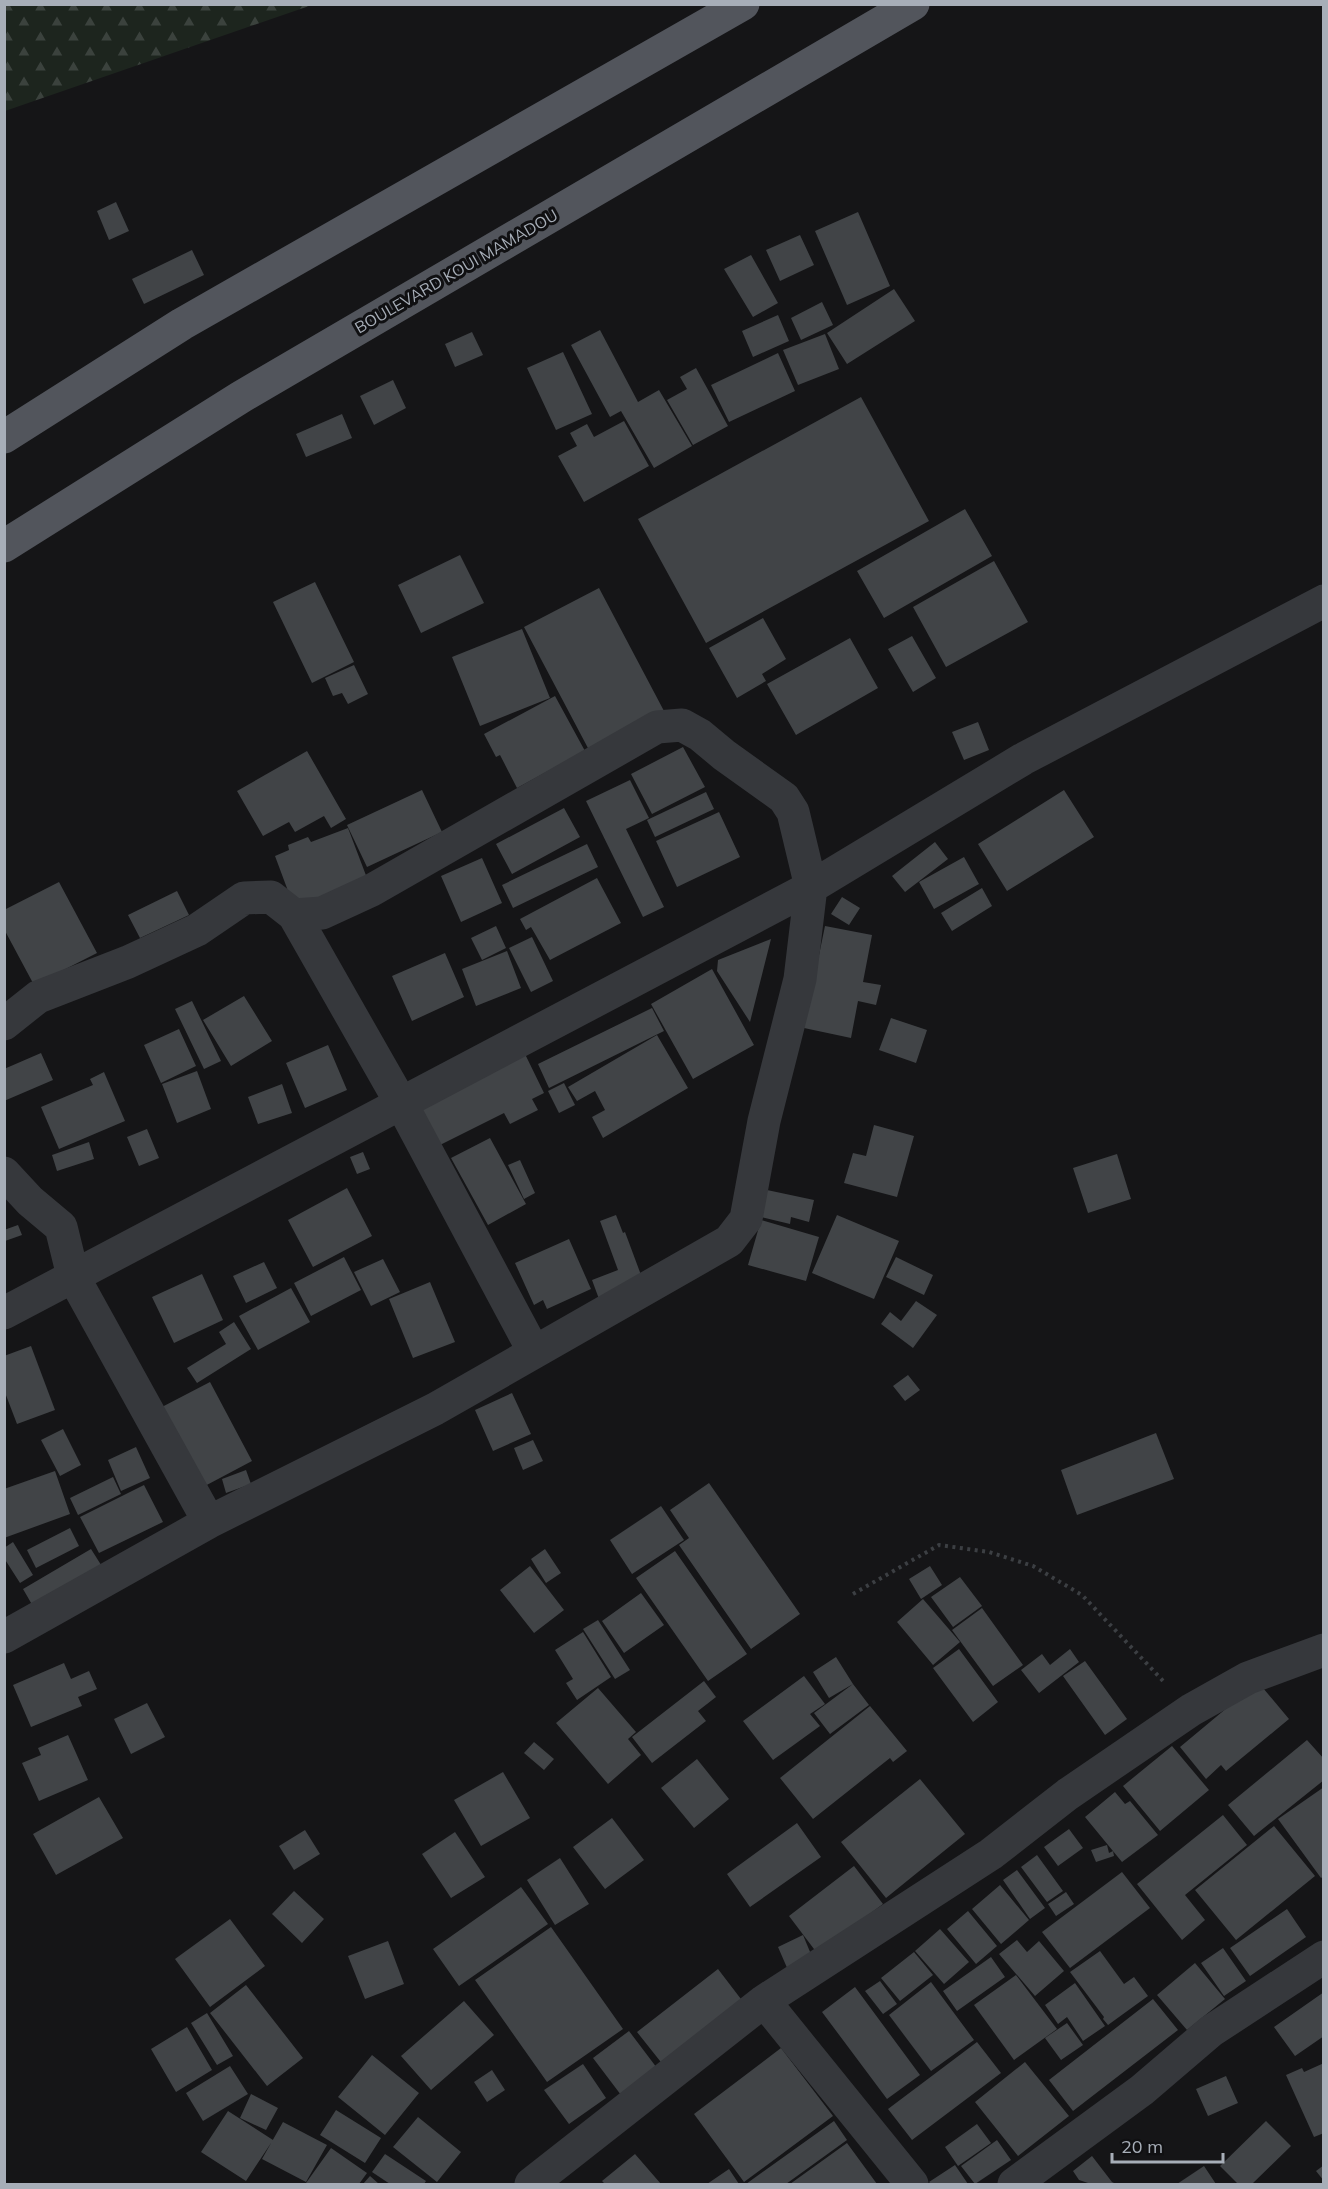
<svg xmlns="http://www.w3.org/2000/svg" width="1328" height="2189" viewBox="0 0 1328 2189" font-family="Mulish,sans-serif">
	<defs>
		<pattern id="forest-firs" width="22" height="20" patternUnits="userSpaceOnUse" patternTransform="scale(1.5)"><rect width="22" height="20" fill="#1d251e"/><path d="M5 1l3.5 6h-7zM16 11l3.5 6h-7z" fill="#3b423d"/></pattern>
	</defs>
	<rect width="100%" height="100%" fill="#151517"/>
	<path fill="url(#forest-firs)" d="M5 4H312V5L5 111Z"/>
	<path fill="#414447" d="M116 202 129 231 109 240 97 211Z
		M858 212 890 286 847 305 815 231Z
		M800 235 814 265 780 281 766 250Z
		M192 250 204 275 144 304 132 279Z
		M751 255 778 303 753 317 724 269Z
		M894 289 915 321 847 364 827 333Z
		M822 302 833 325 801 340 791 318Z
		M778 315 789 341 753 357 742 331Z
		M600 330 638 402 659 390 692 446 654 468 621 411 610 417 571 345Z
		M472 332 483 355 455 367 445 344Z
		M825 334 839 369 798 385 783 350Z
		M563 352 592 414 556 430 527 368Z
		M778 353 795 391 729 422 711 385Z
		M696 368 728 426 693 445 667 400 687 389 680 377Z
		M393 380 406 408 374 425 360 396Z
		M861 397 929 521 706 643 638 519Z
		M342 414 352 438 306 457 296 434Z
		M624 421 649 466 584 502 558 456 577 446 570 433 587 424 594 437Z
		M965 509 992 556 884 618 857 571Z
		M460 555 484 603 421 633 398 585Z
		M994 561 1028 622 946 667 913 607Z
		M315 582 354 662 312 683 273 602Z
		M599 588 664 711 589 750 524 627Z
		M763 618 786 659 762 674 766 681 737 698 709 648Z
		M522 629 550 698 480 726 452 657Z
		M912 636 936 678 913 692 888 649Z
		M850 638 878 688 796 735 767 684Z
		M354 665 368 694 348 704 342 693 333 696 325 678Z
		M555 696 585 751 517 788 500 755 496 757 484 734Z
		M978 722 989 750 964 760 952 732Z
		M683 747 705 787 652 814 631 774Z
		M307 751 346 819 331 828 324 816 295 832 289 822 263 836 237 791Z
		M630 780 649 818 626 829 664 907 643 917 586 801Z
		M422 790 442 832 367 867 347 825Z
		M1064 790 1094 837 1007 891 978 844Z
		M706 792 714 809 655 837 647 820Z
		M564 808 580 837 512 874 496 844Z
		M719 812 740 857 677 887 656 841Z
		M348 828 367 878 294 907 275 856 289 850 288 845 308 837 311 842Z
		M935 842 948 859 905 892 892 876Z
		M587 844 598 867 513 908 502 885Z
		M964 857 979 884 934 909 919 882Z
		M482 858 502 903 461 922 441 876Z
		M597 878 621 923 550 960 531 927 526 930 520 919Z
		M59 882 97 953 34 985 4 929V910Z
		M982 888 992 906 952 931 941 913Z
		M177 891 189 915 140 938 128 915Z
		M842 897 860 908 849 925 831 914Z
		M496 926 506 948 482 960 471 938Z
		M825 926 872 935 863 982 881 985 876 1005 858 1001 851 1038 804 1028Z
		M532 937 553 981 531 992 509 948Z
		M771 939 750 1022 717 971 718 960Z
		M507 951 521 988 476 1006 462 969Z
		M445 953 464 997 412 1021 392 976Z
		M712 969 754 1045 693 1079 651 1004Z
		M244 996 272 1041 231 1066 203 1020Z
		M192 1001 221 1061 204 1069 175 1009Z
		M652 1008 664 1031 549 1088 538 1064Z
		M891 1018 927 1030 916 1063 879 1050Z
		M179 1029 196 1066 161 1083 144 1045Z
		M657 1035 688 1088 603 1138 592 1117 605 1110 595 1091 577 1101 568 1087Z
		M328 1045 347 1090 305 1108 286 1063Z
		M41 1053 53 1080 4 1101V1069Z
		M525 1054 544 1093 532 1099 538 1110 510 1124 504 1113 432 1149 412 1112Z
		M197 1071 211 1109 177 1123 162 1084Z
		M104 1072 125 1121 59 1149 41 1107 93 1085 90 1079Z
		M564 1083 575 1105 559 1113 548 1091Z
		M282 1084 292 1113 258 1124 248 1097Z
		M874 1125 914 1136 897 1197 844 1183 853 1153 866 1156Z
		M147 1129 159 1158 139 1166 127 1137Z
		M490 1138 526 1204 488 1225 451 1158Z
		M89 1142 94 1159 57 1171 52 1155Z
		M363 1152 370 1169 357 1174 350 1157Z
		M1117 1154 1131 1199 1088 1213 1073 1168Z
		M520 1160 535 1193 524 1199 508 1165Z
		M347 1188 372 1236 313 1267 288 1220Z
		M767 1190 814 1200 809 1222 791 1217 790 1224 761 1217Z
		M616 1215 623 1233 625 1232 644 1283 599 1299 592 1280 618 1270 600 1221Z
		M837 1215 899 1241 874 1299 812 1273Z
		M761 1220 819 1237 806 1281 748 1265Z
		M18 1225 22 1235 5 1241 4 1230Z
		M569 1239 591 1289 547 1309 543 1300 534 1305 515 1263Z
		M344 1257 361 1290 311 1316 294 1283Z
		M896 1257 933 1275 924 1295 886 1277Z
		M383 1259 400 1292 371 1306 354 1272Z
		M264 1262 277 1288 246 1303 233 1276Z
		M202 1274 223 1320 174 1343 152 1297Z
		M430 1282 455 1342 413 1358 389 1299Z
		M291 1288 310 1322 258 1350 239 1316Z
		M916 1301 937 1315 913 1348 881 1324 890 1312 901 1321Z
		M234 1322 251 1349 197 1383 187 1368 226 1344 219 1332Z
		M31 1346 55 1410 17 1424 4 1390V1356Z
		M908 1375 920 1390 905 1401 893 1386Z
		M210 1382 252 1461 203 1487 160 1408Z
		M512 1393 531 1434 493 1451 475 1410Z
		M63 1429 81 1465 60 1476 41 1440Z
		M1156 1433 1174 1479 1077 1515 1061 1470Z
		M533 1440 543 1461 523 1470 514 1448Z
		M136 1447 150 1478 121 1491 108 1460Z
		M246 1470 251 1484 226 1493 222 1479Z
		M55 1471 70 1514 4 1538V1489Z
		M113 1477 121 1494 78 1515 70 1498Z
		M709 1483 800 1614 751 1649 679 1545 689 1538 670 1510Z
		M144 1485 163 1522 99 1553 80 1517Z
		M661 1506 684 1540 632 1574 610 1540Z
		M70 1528 79 1546 36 1568 27 1550Z
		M13 1542 33 1575 20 1583 4 1558V1548Z
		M91 1549 103 1568 34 1608 23 1589Z
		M545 1549 561 1573 546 1583 531 1559Z
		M675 1551 747 1654 708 1681 636 1578Z
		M530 1566 564 1610 534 1633 500 1590Z
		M930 1566 942 1585 921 1599 909 1579Z
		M960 1577 982 1606 953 1627 931 1597Z
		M641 1593 664 1625 624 1653 602 1621Z
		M923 1599 960 1642 933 1665 897 1622Z
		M982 1608 1023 1665 993 1686 952 1630Z
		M598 1620 630 1670 615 1679 583 1629Z
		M583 1632 611 1677 577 1700 566 1683 573 1679 555 1650Z
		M959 1649 998 1702 973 1722 933 1668Z
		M1070 1649 1079 1662 1039 1693 1021 1670 1042 1654 1050 1665Z
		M836 1657 853 1684 829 1698 813 1672Z
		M1085 1661 1127 1719 1105 1735 1063 1676Z
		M64 1663 71 1679 89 1671 97 1689 78 1697 82 1706 31 1727 13 1685Z
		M804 1676 825 1704 810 1714 820 1726 773 1760 743 1721Z
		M704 1681 716 1697 698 1711 706 1721 652 1763 632 1737Z
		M1258 1682 1289 1719 1226 1771 1221 1765 1206 1779 1180 1747Z
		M853 1684 869 1705 830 1734 814 1713Z
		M598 1688 636 1732 628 1739 641 1755 608 1784 556 1723Z
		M147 1703 165 1737 131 1754 114 1719Z
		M870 1706 907 1751 893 1762 890 1758 813 1819 780 1778Z
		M68 1735 88 1780 39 1801 22 1763 41 1755 38 1748Z
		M1307 1740 1324 1759V1780L1254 1836 1228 1805Z
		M534 1742 554 1759 544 1770 524 1753Z
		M1172 1746 1209 1790 1160 1831 1123 1786Z
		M697 1759 729 1799 694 1828 661 1788Z
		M503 1772 530 1818 481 1846 454 1800Z
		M920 1779 965 1834 886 1898 841 1842Z
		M1324 1787V1876L1321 1878 1278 1819Z
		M1115 1792 1125 1804 1130 1801 1158 1835 1122 1862 1085 1817Z
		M99 1797 123 1838 56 1875 33 1834Z
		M1223 1815 1247 1845 1185 1895 1205 1920 1182 1940 1137 1884Z
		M612 1818 644 1860 605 1889 573 1847Z
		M797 1823 821 1857 750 1907 727 1874Z
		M1274 1826 1315 1876 1236 1940 1195 1890Z
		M1069 1829 1083 1848 1058 1866 1044 1847Z
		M305 1830 320 1854 294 1870 279 1846Z
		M455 1832 485 1877 451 1898 422 1854Z
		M1107 1845 1109 1853 1113 1851 1114 1856 1096 1862 1091 1850Z
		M1037 1855 1063 1891 1047 1902 1021 1867Z
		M560 1858 589 1904 555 1925 527 1880Z
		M854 1866 883 1904 817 1953 789 1916Z
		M1017 1870 1045 1908 1030 1919 1003 1880Z
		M1122 1872 1150 1908 1070 1968 1042 1932Z
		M1000 1885 1029 1920 1001 1944 972 1909Z
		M521 1887 548 1924 459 1986 433 1949Z
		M294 1891 324 1919 302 1943 272 1914Z
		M1066 1892 1074 1904 1056 1916 1048 1904Z
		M1287 1909 1306 1937 1250 1976 1230 1948Z
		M968 1911 997 1946 976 1964 947 1929Z
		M230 1919 265 1966 210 2007 175 1959Z
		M551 1927 623 2029 547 2082 475 1980Z
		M940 1929 969 1962 944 1984 915 1951Z
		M803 1935 813 1959 788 1970 778 1947Z
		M1017 1940 1027 1952 1039 1941 1064 1971 1035 1996 999 1954Z
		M388 1941 404 1984 365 1999 348 1956Z
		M1223 1948 1246 1981 1224 1996 1201 1963Z
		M1100 1951 1124 1984 1134 1977 1148 1996 1108 2025 1103 2019 1104 2017 1070 1972Z
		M914 1952 933 1975 900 2001 881 1978Z
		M991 1957 1005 1977 957 2011 943 1991Z
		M1195 1963 1225 1999 1187 2030 1157 1995Z
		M718 1969 744 2003 664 2066 637 2032Z
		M1016 1975 1057 2029 1014 2060 974 2005Z
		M880 1981 897 2004 883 2014 865 1991Z
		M931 1982 974 2040 931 2071 889 2015Z
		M1075 1983 1105 2026 1083 2041 1067 2017 1058 2024 1045 2005Z
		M246 1985 303 2058 267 2086 210 2013Z
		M855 1987 920 2075 887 2099 822 2012Z
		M1324 1992V2036L1295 2056 1274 2027Z
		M1153 1999 1178 2030 1073 2111 1049 2080Z
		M464 2001 494 2035 431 2090 401 2056Z
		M207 2013 233 2056 217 2065 191 2023Z
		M1067 2023 1083 2045 1061 2060 1045 2038Z
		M187 2027 212 2070 176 2092 151 2049Z
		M629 2031 657 2068 621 2095 593 2058Z
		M977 2042 1001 2073 912 2140 888 2109Z
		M781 2048 833 2116 744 2182 694 2114Z
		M372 2055 419 2093 385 2135 338 2097Z
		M1025 2062 1069 2116 1018 2156 975 2102Z
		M1324 2063V2133L1314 2137 1286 2075 1302 2068 1304 2072Z
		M583 2064 606 2098 569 2124 544 2090Z
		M230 2066 248 2094 203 2121 186 2093Z
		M492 2070 505 2090 487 2102 474 2082Z
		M1226 2076 1238 2103 1208 2116 1196 2089Z
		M251 2094 278 2108 266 2130 240 2118Z
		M336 2110 381 2138 365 2163 320 2135Z
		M228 2111 273 2140 246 2181 201 2152Z
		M418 2117 461 2152 437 2182 393 2147Z
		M834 2121 847 2140 786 2184H746Z
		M1266 2121 1291 2146 1252 2184H1238L1220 2166Z
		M283 2122 327 2145 306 2182 262 2159Z
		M977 2124 991 2143 958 2166 945 2147Z
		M997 2140 1011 2160 975 2184 961 2166Z
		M847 2143 877 2184H790Z
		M331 2148 367 2173 359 2184H309L306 2183Z
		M385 2154 426 2181 424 2184H390L372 2172Z
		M635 2154 661 2184H605L602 2181Z
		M1092 2156 1112 2182 1116 2184H1091L1079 2180 1073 2171Z
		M955 2165 968 2184H931L929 2182Z
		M1324 2165V2181L1316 2171Z
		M1204 2166 1216 2184H1177Z
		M729 2169 739 2184H707Z
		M370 2176 379 2184H363Z"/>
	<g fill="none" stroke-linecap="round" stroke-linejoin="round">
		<path stroke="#3c3f43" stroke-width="4" stroke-dasharray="3 4.5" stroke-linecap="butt" d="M853 1594 939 1545 989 1552 1033 1566 1082 1595 1166 1684"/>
		<path stroke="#36383c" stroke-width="33" d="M4 1024 38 997 128 962 197 930 244 898 271 897 294 915 401 1103 534 1352
			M4 1173 30 1201 61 1227 73 1276 209 1522
			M4 1313 811 887 1023 759 1324 601
			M4 1637 209 1522 435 1409 729 1241 746 1219 764 1121 800 979 811 887 793 812 784 798 724 755 700 735 682 725 657 727 372 890 322 913 294 915
			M764 2001 912 2184
			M531 2184 764 2001 991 1854 1068 1794 1191 1710 1248 1678 1324 1650
			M1014 2184 1142 2090 1211 2031 1324 1957"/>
		<path stroke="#52555c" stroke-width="33" d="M4 437 182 324 743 4
			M4 546 241 397 913 4"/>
	</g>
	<g text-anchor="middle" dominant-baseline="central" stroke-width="6" stroke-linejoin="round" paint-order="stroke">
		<g font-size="16" fill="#a7aeb8" stroke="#101012">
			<text transform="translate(456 271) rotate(-30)">BOULEVARD KOUI MAMADOU</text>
		</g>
	</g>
	<rect width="1328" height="2189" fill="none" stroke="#a7aeb8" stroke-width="12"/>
	<path d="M1112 2153v9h111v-9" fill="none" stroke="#a7aeb8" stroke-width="3"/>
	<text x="1121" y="2153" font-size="18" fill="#a7aeb8" stroke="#101012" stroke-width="4.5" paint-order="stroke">20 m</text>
</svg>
